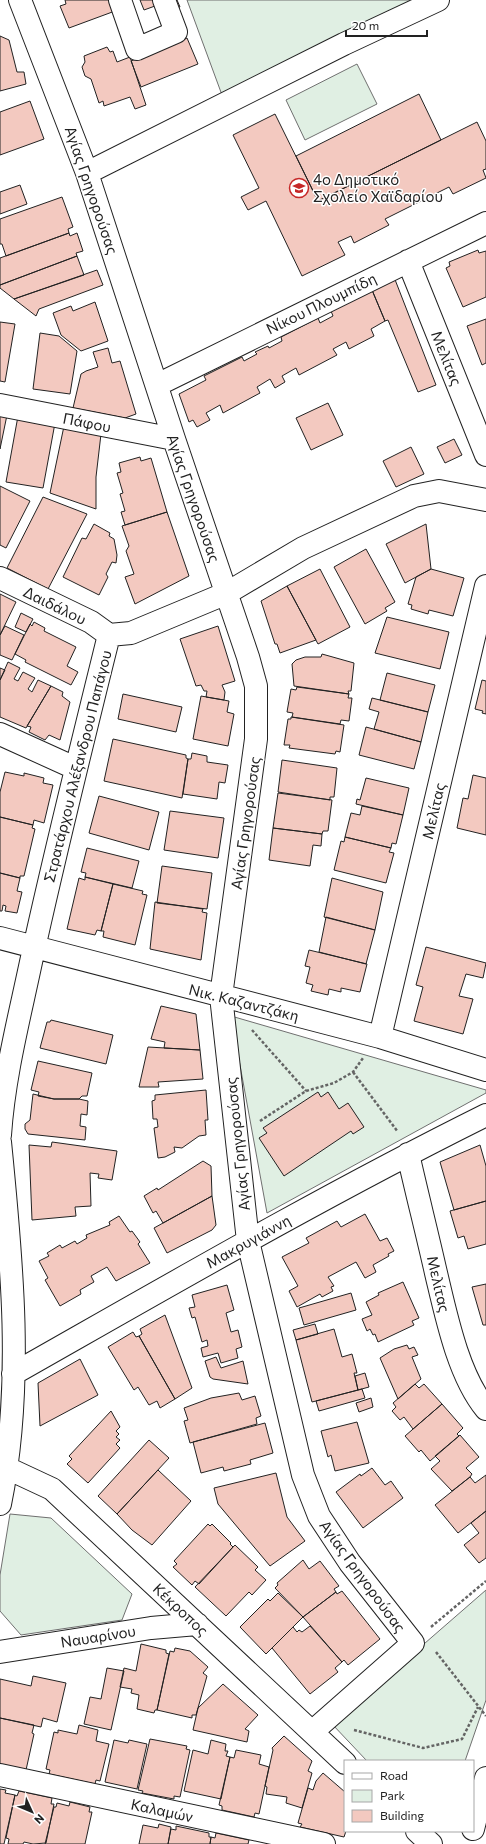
<svg xmlns="http://www.w3.org/2000/svg" width="486" height="1844" viewBox="0 0 486 1844" font-family="Commissioner,sans-serif">
	<rect width="100%" height="100%" fill="#fff"/>
	<path fill="#e0efe3" stroke="#6f6f6f" d="M187 0H420L222 95Z
		M357 64 377 104 305 140 286 100Z
		M231 1016 486 1090V1093L267 1213Z
		M10 1514 51 1518 132 1594 122 1620 21 1635 0 1611V1575Z
		M486 1590V1700L465 1761H367L332 1724Z"/>
	<path fill="#f3c9c0" stroke="#222" d="M65 0H111L115 11 69 28 60 6 66 4Z
		M140 0H177L180 7 158 15 155 6 144 10Z
		M0 36 9 40 17 72H24L26 84 0 91Z
		M187 38 198 64 141 87 131 61Z
		M107 47 110 52 113 51 117 62 130 57 146 105 135 109 130 97 104 106 103 101 99 103 91 79 85 76 82 67 85 62 84 56Z
		M419 94 441 140 318 201 296 156Z
		M30 101 44 139 0 155V112Z
		M275 114 318 201 477 122 486 141V169L483 170 486 178 453 194 449 187 385 219 389 225 354 243 351 236 338 242 345 255 302 276 266 201 248 210 241 197 259 188 233 135Z
		M20 185 27 204 0 214V192Z
		M62 197 73 227 68 229 69 233 6 256 2 244H0V219Z
		M69 233 70 236 77 233 83 251 76 253 77 256 0 285V258Z
		M478 250 479 253 486 251V297L463 307 446 268 450 266 449 262Z
		M77 256 84 275 14 299 0 288V285Z
		M97 270 103 285 39 309 36 316 14 299Z
		M394 277 436 385 418 392 388 320 385 321 372 290Z
		M372 290 385 321 371 329 374 336 349 349 346 342 333 349 337 355 299 375 296 368 282 376 285 382 275 388 270 379 257 387 260 393 223 413 220 405 206 413 210 420 197 427 193 420 189 422 179 394 206 380 204 376 242 357 244 361 257 354 255 352 268 346 269 348 282 341 281 337 318 318 320 323 333 316 331 311Z
		M95 302 108 341 81 351 61 335 53 313 71 306 73 311Z
		M486 319V363L482 365 467 326Z
		M0 322 15 324 5 382 0 381Z
		M40 333 59 336 77 351 70 394 33 389Z
		M108 348 112 363 120 361 136 414 125 418 73 408 81 374 86 371 98 367 93 352Z
		M328 403 343 435 311 450 296 418Z
		M0 414 7 415 0 449Z
		M18 416 55 423 43 488 6 482Z
		M64 426 101 434 96 477V509L50 493Z
		M454 439 462 455 445 463 437 447Z
		M411 447 424 474 396 487 383 461Z
		M140 457 141 461 151 458 167 512 125 525 121 512 125 511 120 494 123 493 117 473 121 472 119 463Z
		M0 486 30 501 6 548 0 545Z
		M43 497 87 514 48 589 7 568Z
		M167 512 189 576 135 604 125 577 134 574 126 551 129 546 122 526Z
		M94 524 110 533 109 536 114 539 117 555 116 563 112 562 106 574 108 577 99 595 63 577 82 538 86 539Z
		M426 524 431 569 405 583 386 544Z
		M366 549 395 602 385 608 387 611 365 624 334 567Z
		M320 569 350 627 318 644 287 586Z
		M431 569 464 578 453 616 429 610 428 614 411 609 412 605 408 604 416 577Z
		M287 586 316 640 280 653 277 644H275L261 601Z
		M0 594 16 602 0 635Z
		M21 613 33 619 26 632 15 627Z
		M387 617 449 632 440 669 375 653Z
		M34 622 45 628 44 631 76 647 67 666 78 672 71 685 25 662 26 660 15 654 30 624 32 626Z
		M5 626 24 635 12 660 0 655V635Z
		M218 626 235 681 222 685 225 692 224 700 206 697 207 691H204L201 685 196 686 180 639Z
		M322 654 354 663 351 691H348L349 694 294 686 292 664 296 660 305 657H321Z
		M8 662 20 668 14 679 18 681 23 672 35 678 28 689 32 692 38 680 51 686 26 728 0 717V680Z
		M0 668 5 670 0 680Z
		M387 673 435 685 428 712 380 700Z
		M482 680 486 681V714L482 713 483 711 475 709Z
		M51 686 63 692 62 696 70 702 60 740 49 735 45 740 29 732 31 727 27 726Z
		M297 687 349 694 348 698H352L349 721 341 720 340 724 292 717 293 713 287 712 291 689 296 690Z
		M123 694 182 707 176 732 118 719Z
		M201 696 229 701 227 712 234 714 228 746 193 739Z
		M372 698 428 712 421 742 374 729 379 712 369 709Z
		M291 717 344 725 340 752 336 751 335 754 289 748 290 745H284L288 719H291Z
		M366 727 421 742 414 769 359 755Z
		M113 739 186 755V758L188 759 182 798 104 781Z
		M192 753 207 756V762L228 765 225 783 219 782 217 799 183 794 188 759H191Z
		M282 760 337 768 334 797H330V800L278 792Z
		M5 772 24 776V773L44 778 43 783 53 785 44 823 34 820 33 825 0 817V792Z
		M473 775 486 778V835L457 828 463 798 468 799Z
		M366 778 409 788 403 815 356 804 357 799 360 800Z
		M278 793 332 800 328 831H323L322 834 273 828Z
		M99 796 159 812 149 850 89 833Z
		M362 806 403 815 396 844 392 843 391 848 345 837 351 813 360 815Z
		M170 811 224 818 218 858 164 850Z
		M0 817 33 825 32 828 35 829 24 876H20V878L0 873Z
		M273 828 322 834 321 846 313 845 310 866 269 860Z
		M345 837 391 848 389 852 394 853 386 883 334 870 341 841 344 842Z
		M87 848 139 861 132 888 85 877 86 873 81 872Z
		M162 866 212 873 207 909 157 903Z
		M0 873 20 878 17 891 22 892 17 913 5 911 6 906 3 905 2 911H0Z
		M85 877 113 884 101 931 97 930 95 935 67 929 79 878 85 880Z
		M332 878 383 892 375 930 324 917Z
		M113 884 143 891 142 894 147 895 135 945 103 937 104 931H101Z
		M155 902 203 909 202 912 207 913 201 960 150 949Z
		M326 917 375 930 366 964 319 952Z
		M426 947 486 963 483 978 466 974 459 996 473 999 463 1034 414 1021 423 987 416 985Z
		M309 950 367 964 360 992 341 988V992L329 989 328 995 311 991 313 985 306 983 310 967 305 966Z
		M161 1006 196 1014 200 1050 164 1048 165 1042 151 1039Z
		M51 1020 113 1035 106 1064 40 1048 47 1022H50Z
		M148 1047 200 1050 203 1079 158 1082 159 1087H139Z
		M38 1061 92 1073 87 1096H82L79 1099H54L38 1096 39 1092 31 1090Z
		M206 1090 208 1120H205L206 1135 199 1136 182 1148 174 1147 175 1152 165 1157 158 1158 154 1128 158 1127 157 1119H153L152 1101 155 1100V1095Z
		M318 1092 321 1097 328 1092 339 1109 348 1103 364 1127 353 1134 351 1131 284 1176 259 1138 267 1133 263 1128Z
		M33 1094 54 1099H79L88 1101 87 1115 81 1114 80 1126 86 1127 85 1140 28 1134 25 1129V1124L30 1120Z
		M52 1142 117 1151 112 1180 98 1178 99 1174 90 1173 91 1206 75 1207 76 1216 32 1220 29 1145 51 1147Z
		M480 1145 486 1166V1201L454 1210 440 1162Z
		M203 1161 211 1166 212 1196 163 1223 156 1211 153 1213 144 1196 157 1188 158 1190Z
		M212 1196 216 1225 212 1230 167 1253 154 1228Z
		M486 1201V1244L468 1249 464 1236 458 1238 450 1211Z
		M365 1214 380 1241 387 1238 394 1251 388 1254 389 1256 373 1265 376 1272 365 1278 356 1262 328 1277 334 1286 331 1287 333 1291 322 1297 320 1294 297 1307 289 1291 298 1286 282 1257 309 1243 306 1238 337 1221 341 1227Z
		M119 1216 130 1232 132 1231 140 1242 138 1244 150 1263 116 1281 107 1267 91 1276 94 1282 80 1290 81 1294 60 1306 45 1280 48 1278 39 1261 49 1256 47 1253 60 1245 62 1248 75 1241 77 1244 87 1238 86 1235 110 1225 109 1222Z
		M403 1282 419 1318 412 1321 414 1325 378 1342 375 1334 373 1335 370 1329 367 1331 362 1319 372 1315 366 1302 379 1295 378 1293Z
		M486 1284V1325H483L472 1287Z
		M227 1285 234 1310 226 1313 231 1332 238 1330 242 1347 236 1349 238 1358 221 1363 218 1353 203 1357 201 1348 208 1346 207 1340 202 1342 195 1317 192 1318 189 1308 195 1307 192 1295Z
		M351 1293 356 1310 304 1325 299 1308Z
		M165 1315 192 1388 175 1399 139 1336 142 1334 140 1329Z
		M315 1324 318 1334 296 1340 293 1330Z
		M334 1329 342 1357 352 1354 357 1373H354L358 1390 312 1402 296 1340Z
		M133 1332 136 1337 139 1336 175 1399 160 1408 157 1401 149 1405 138 1387 134 1390 108 1347Z
		M407 1345 409 1349 414 1347 418 1355 412 1357 421 1379 398 1399 380 1358 394 1349Z
		M216 1357 221 1368 243 1361 248 1384 213 1379 210 1377 205 1361Z
		M80 1359 98 1395 40 1426 38 1383Z
		M365 1373 369 1387 358 1390 355 1376Z
		M415 1384 419 1388 424 1384 442 1404 413 1429 404 1417 400 1420 392 1411 396 1407 393 1403Z
		M362 1389 365 1398 319 1411 316 1401Z
		M239 1393 242 1400 255 1396 261 1416 256 1418 257 1424 190 1443 184 1421 188 1420 184 1408 211 1398Z
		M371 1398 373 1407 359 1412 356 1403Z
		M442 1404 463 1428 457 1434 459 1436 430 1461 421 1450 419 1452 405 1436Z
		M111 1411 120 1427 116 1431 119 1434 116 1437 120 1440 116 1444 120 1448 88 1483 67 1464 72 1459 69 1456Z
		M357 1422 369 1463 335 1471 331 1455 328 1457 321 1431Z
		M265 1423 273 1453 250 1460 251 1464 224 1471 223 1467 201 1473 193 1442Z
		M460 1435 479 1457 466 1468 472 1474 470 1477 452 1491 431 1469 440 1461 435 1456Z
		M149 1440 169 1458 117 1514 98 1496Z
		M372 1468 385 1485 391 1481 403 1498 363 1528 336 1492 360 1474 361 1476Z
		M158 1470 191 1501 152 1545 132 1530 117 1514Z
		M276 1473 287 1517 305 1541 270 1566 218 1504 214 1488Z
		M486 1475V1511L458 1533 435 1505 470 1477 475 1483Z
		M486 1511V1558L479 1563 464 1545 479 1533 471 1523Z
		M208 1524 210 1526 212 1524 231 1543 230 1544 233 1547 199 1584 195 1581 192 1585 173 1567 177 1564 174 1561Z
		M235 1545 258 1567 255 1570 266 1580 252 1595 249 1592 226 1616 195 1587Z
		M303 1560 309 1569 320 1561 339 1586 334 1589 336 1592 303 1617 275 1588 278 1585 277 1583Z
		M342 1591 380 1639 348 1665 344 1660 342 1662 303 1617 336 1592 337 1594Z
		M278 1593 303 1617 266 1654 240 1627 268 1599 270 1601Z
		M310 1626 342 1662 335 1668 338 1672 310 1694 272 1648 293 1627 297 1632 299 1630 302 1632Z
		M141 1644 166 1650V1653L169 1654 157 1710H155L154 1713 137 1709 139 1695 131 1693 132 1689 120 1687 124 1668 136 1671Z
		M175 1648 190 1651 208 1667 203 1673 207 1676 196 1715H192V1718L157 1710 170 1651 174 1652Z
		M107 1668 124 1671 111 1730 84 1724 90 1697 101 1699Z
		M33 1676 66 1683 57 1722 43 1718 41 1727 0 1718V1679L31 1686Z
		M223 1684 258 1715 245 1729 249 1731 247 1742 193 1730 198 1708Z
		M0 1718 34 1725 32 1733 34 1734 26 1770 0 1764Z
		M79 1725 98 1730 96 1741 109 1744 100 1781 96 1780 95 1784 49 1774 50 1770 46 1769 54 1732 58 1733V1730L77 1734Z
		M284 1736 312 1761 308 1771 312 1773 302 1808 286 1803 287 1797 266 1794 267 1787 265 1786 273 1750 272 1748Z
		M150 1739 187 1746 186 1749 190 1750 180 1797 174 1796V1799L142 1793 143 1791 138 1790Z
		M114 1740 128 1743 129 1740 147 1744 137 1789 105 1782Z
		M211 1740 226 1744 225 1751H228L226 1756 230 1757 221 1799 184 1791 193 1750 208 1754Z
		M236 1750 261 1755 259 1764 269 1767 259 1814 255 1813 254 1817 222 1810V1806L219 1805 230 1757 234 1758Z
		M323 1773 345 1792 346 1831 344 1837 300 1827 302 1824 298 1823 308 1788 313 1790 316 1781Z
		M0 1789 6 1790 5 1793 15 1795 4 1844H0Z
		M19 1791 52 1798 51 1804H54L46 1843 33 1844 24 1842 23 1844H8L9 1839 6 1838 15 1795 17 1796Z
		M70 1802 90 1807 89 1812H92L85 1844H45L54 1807H56L57 1803 69 1806Z
		M159 1824 171 1827 168 1844H139L143 1825 158 1828Z
		M176 1826 209 1833V1837H211L210 1844H168L171 1829 176 1830Z
		M216 1833 249 1840 248 1844H210L211 1837 215 1838Z"/>
	<g fill="none" stroke-linecap="round" stroke-linejoin="round">
		<g stroke="#222" stroke-width="24">
			<path id="minor" d="M20 0 87 173 174 439 248 657 256 686V739L221 996 248 1241 303 1475 319 1516 350 1563 413 1643 312 1732
				M120 0 137 49 176 32 164 0
				M87 173 344 44 438 0
				M408 261 486 455
				M157 385 486 223
				M0 405 174 439
				M0 578 91 622 109 635
				M109 635 131 633 227 593 303 548 414 496 439 491 486 500
				M0 734 75 768
				M0 938 380 1037 486 1070
				M380 1037 486 586
				M0 1135C4 1076 19 1019 31 962 55 852 82 744 109 635
				M0 1142C12 1261 24 1387 0 1504
				M408 1154C417 1194 427 1233 436 1273 446 1315 458 1375 486 1409
				M13 1374C170 1285 325 1195 486 1115
				M7 1468 52 1489 345 1763
				M0 1652 151 1628 197 1624
				M0 1775 324 1844
				M473 1829 486 1778
				M417 1831 431 1844"/>
		</g>
		<path stroke="#646464" stroke-width="2.5" stroke-dasharray="3 2" stroke-linecap="butt" d="M252 1030 306 1091
			M353 1072 398 1132
			M260 1121 306 1091 334 1083 353 1072 363 1058
			M431 1627 486 1581
			M436 1652 486 1716
			M354 1730 423 1748 462 1739 478 1707"/>
		<use href="#minor" stroke="#fff" stroke-width="22"/>
	</g>
	<defs>
		<g id="school-ring" transform="scale(1)"><circle r="9.5" fill="#fff" stroke="#c62828" stroke-width="1.5"/><path d="M0-5L7-2L0 1L-7-2ZM-4 1L0 2.5L4 1V4Q0 6-4 4Z" fill="#c62828"/></g>
	</defs>
	<g fill-rule="evenodd">
		<use href="#school-ring" x="299" y="188"/>
	</g>
	<g text-anchor="middle" dominant-baseline="central" stroke-width="3" stroke-linejoin="round" paint-order="stroke">
		<g font-size="15" fill="#222" stroke="#fff" text-anchor="start">
			<text x="313" y="179">4ο Δημοτικό<tspan x="313" dy="17">Σχολείο Χαϊδαρίου</tspan></text>
		</g>
		<g font-size="15" fill="#222" stroke="#fff">
			<text transform="translate(92 190) rotate(71)">Αγίας Γρηγορούσας</text>
			<text transform="translate(321 303) rotate(-26)">Νίκου Πλουμπίδη</text>
			<text transform="translate(447 358) rotate(68)">Μελίτας</text>
			<text transform="translate(87 422) rotate(11)">Πάφου</text>
			<text transform="translate(194 498) rotate(71)">Αγίας Γρηγορούσας</text>
			<text transform="translate(55 605) rotate(26)">Δαιδάλου</text>
			<text transform="translate(77 766) rotate(-76)">Στρατάρχου Αλέξανδρου Παπάγου</text>
			<text transform="translate(433 811) rotate(-77)">Μελίτας</text>
			<text transform="translate(245 823) rotate(-82)">Αγίας Γρηγορούσας</text>
			<text transform="translate(244 1002) rotate(14)">Νικ. Καζαντζάκη</text>
			<text transform="translate(237 1144) rotate(-96)">Αγίας Γρηγορούσας</text>
			<text transform="translate(248 1241) rotate(-29)">Μακρυγιάννη</text>
			<text transform="translate(439 1284) rotate(77)">Μελίτας</text>
			<text transform="translate(363 1576) rotate(54)">Αγίας Γρηγορούσας</text>
			<text transform="translate(181 1609) rotate(43)">Κέκροπος</text>
			<text transform="translate(98 1636) rotate(-9)">Ναυαρίνου</text>
			<text transform="translate(162 1810) rotate(12)">Καλαμών</text>
		</g>
	</g>
	<rect x="344" y="1760" width="130" height="72" fill="#ffffff" stroke="#a7a7a7"/>
	<rect x="352" y="1773" width="20" height="6" fill="#ffffff" stroke="#a7a7a7"/>
	<text x="380" y="1780" font-size="12" fill="#222222">Road</text>
	<rect x="352" y="1790" width="20" height="12" fill="#e0efe3" stroke="#a7a7a7"/>
	<text x="380" y="1800" font-size="12" fill="#222222">Park</text>
	<rect x="352" y="1810" width="20" height="12" fill="#f3c9c0" stroke="#a7a7a7"/>
	<text x="380" y="1820" font-size="12" fill="#222222">Building</text>
	<g transform="translate(32 1812) rotate(134)" stroke="#ffffff" stroke-width="3" paint-order="stroke">
	<path d="M0-3L7 15L0 10L-7 15Z" fill="#222222"/>
	<text y="-6" font-size="11" font-weight="bold" text-anchor="middle" fill="#222222">N</text>
	</g>
	<path d="M346 30v6h81v-6" fill="none" stroke="#222222" stroke-width="2"/>
	<text x="352" y="30" font-size="12" fill="#222222" stroke="#ffffff" stroke-width="3" paint-order="stroke">20 m</text>
</svg>
